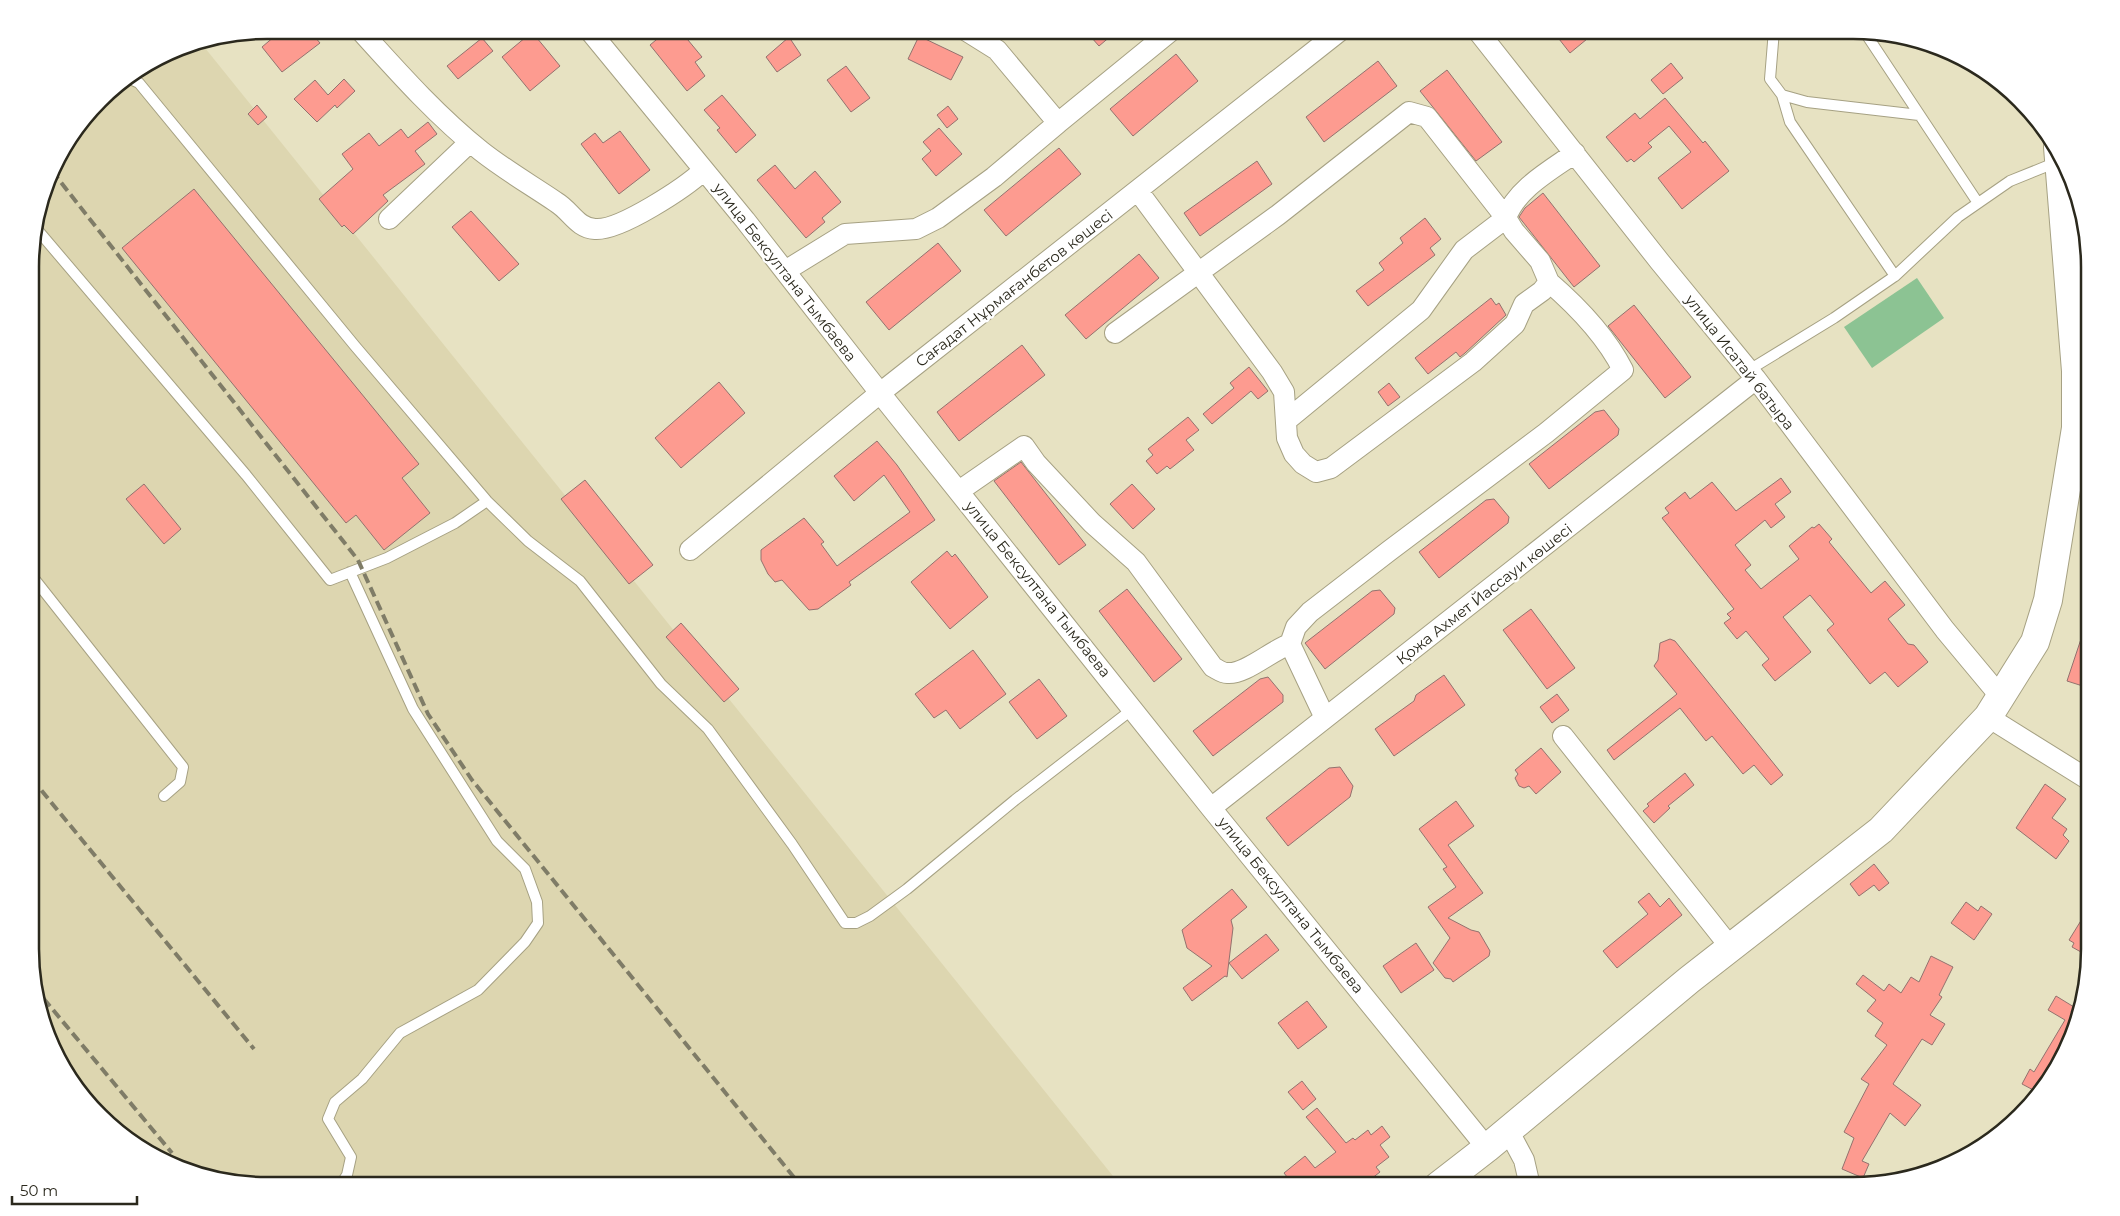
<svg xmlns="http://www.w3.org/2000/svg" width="2120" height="1216" viewBox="0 0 2120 1216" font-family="Montserrat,sans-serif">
	<rect width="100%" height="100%" fill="#e7e2c2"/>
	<path fill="#ddd6b0" d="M201 43 1121 1186H266L205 1178 148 1154 70 1081 32 980V236L55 162 110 89 176 48Z"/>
	<path fill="#8cc393" d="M1917 278 1944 318 1872 368 1844 327Z"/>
	<path fill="#fd9b90" stroke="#93726e" d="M282 30H309L320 43 282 72 262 47Z
		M668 30H671L677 38 683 34 702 57 695 62 705 76 687 91 650 45Z
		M1099 30H1118L1099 46 1091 37Z
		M1552 30H1598L1570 53Z
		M532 32 560 66 530 91 502 57Z
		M919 36 963 57 951 80 908 59Z
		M789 37 801 55 777 72 766 57Z
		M482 38 493 51 458 79 447 66Z
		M1176 54 1198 81 1133 136 1110 109Z
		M1378 61 1397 86 1324 142 1306 117Z
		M1671 63 1683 78 1663 94 1651 80Z
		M846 66 870 98 851 112 827 80Z
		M1447 70 1502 142 1476 161 1420 91Z
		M344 79 355 91 337 108 335 105 317 122 294 99 315 80 328 95Z
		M722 95 756 135 736 153 717 130 720 128 704 110Z
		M1665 98 1703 143 1705 141 1729 171 1682 209 1658 178 1691 152 1669 126 1648 143 1652 147 1634 162 1631 159 1627 162 1606 137 1635 113 1640 119Z
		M257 105 267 117 258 125 248 114Z
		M948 106 958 119 947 128 937 115Z
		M428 122 437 134 415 151 425 164 383 195 388 201 353 234 344 225 342 227 319 199 353 169 342 154 369 133 379 146 401 129 408 138Z
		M939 128 962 154 936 176 922 159 931 151 923 142Z
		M620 131 650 170 619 194 581 144 595 133 603 143Z
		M1059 148 1081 174 1006 236 984 210Z
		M1257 161 1272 184 1200 236 1184 213Z
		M775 165 795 189 815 171 841 202 822 218 825 222 806 238 757 180Z
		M194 189 419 464 402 478 430 513 384 550 356 515 346 523 122 248Z
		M1543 193 1600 266 1574 287 1519 217 1525 208Z
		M471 211 519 264 499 281 452 227Z
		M1425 218 1441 239 1430 248 1435 255 1368 306 1356 291 1384 270 1379 263 1403 243 1400 238Z
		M938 243 961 271 889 330 866 302Z
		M1139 254 1159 278 1086 339 1065 315Z
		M1491 298 1496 305 1499 303 1506 315 1465 353 1460 357 1456 352 1428 374 1415 358Z
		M1634 305 1691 377 1665 398 1608 326Z
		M1022 345 1045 375 959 441 937 412Z
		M1249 367 1268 391 1258 399 1251 391 1212 424 1203 414 1234 388 1230 383Z
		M719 382 745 413 681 468 655 438Z
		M1389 383 1400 397 1388 406 1378 392Z
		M1604 410 1619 429 1618 435 1549 489 1529 464 1595 412Z
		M1188 417 1199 430 1186 440 1194 450 1170 469 1167 466 1157 474 1146 461 1153 455 1148 449Z
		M877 441 897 465 935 520 849 582 851 585 818 609 809 610 782 580 775 582 768 574 761 560V550L804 518 824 542 821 544 837 566 910 512 884 475 854 501 834 476Z
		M1021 462 1086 545 1059 565 994 481Z
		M1781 478 1791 492 1775 504 1785 517 1771 528 1765 520 1735 545 1751 565 1745 570 1761 589 1799 559 1789 546 1812 527 1814 528 1819 524 1832 539 1829 542 1871 593 1885 581 1905 605 1888 619 1908 644 1914 645 1928 662 1898 687 1885 672 1870 684 1827 630 1834 624 1810 595 1783 617 1811 652 1775 681 1762 665 1769 659 1746 631 1737 639 1724 623 1731 618 1727 614 1734 609 1662 518 1669 513 1665 508 1685 492 1690 499 1712 482 1736 511Z
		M585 480 653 565 629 584 561 499Z
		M144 484 181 529 164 544 126 499Z
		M1132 484 1155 509 1133 529 1110 504Z
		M1494 499 1509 517 1508 523 1439 578 1419 552 1486 500Z
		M947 551 952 557 955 554 988 597 950 629 911 582Z
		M1127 589 1182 659 1154 682 1099 611Z
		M1380 590 1395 608 1394 614 1325 669 1305 643 1372 591Z
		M1531 609 1575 668 1547 689 1503 630Z
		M2087 621H2089V688L2067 681Z
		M681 623 739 689 724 702 666 637Z
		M1670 639 1675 641 1783 775 1771 785 1754 765 1743 774 1712 736 1706 741 1680 708 1614 760 1607 750 1677 694 1654 666 1658 660 1660 643Z
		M973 650 1006 694 960 729 946 710 934 718 915 694Z
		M1444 675 1465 705 1394 756 1375 729 1414 701 1416 695Z
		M1268 677 1283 695V702L1213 756 1193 731 1260 679Z
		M1039 679 1067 716 1037 739 1009 702Z
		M1557 694 1569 710 1552 723 1540 707Z
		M1541 748 1561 772 1536 794 1529 786 1524 788 1519 786 1515 778 1518 774 1515 770Z
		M1340 767 1353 786 1350 797 1288 846 1266 818 1329 768Z
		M1685 773 1694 785 1668 806 1670 808 1654 823 1643 811 1649 806 1647 804Z
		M2045 784 2066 799 2052 818 2067 829 2063 835 2069 841 2056 859 2016 828Z
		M1456 801 1474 826 1448 845 1483 893 1448 918 1471 930 1479 932 1490 951 1489 956 1453 982 1451 979 1445 978 1433 963 1450 938 1428 907 1456 887 1443 869 1447 867 1419 829Z
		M1874 864 1889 883 1879 891 1874 885 1859 896 1850 884Z
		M1232 889 1247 907 1231 920 1233 928 1227 977 1225 976 1192 1001 1183 988 1212 966 1187 948 1182 930Z
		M1649 893 1660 907 1669 898 1682 915 1617 968 1603 951 1648 914 1638 902Z
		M1966 902 1978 911 1981 906 1992 914 1974 940 1951 923Z
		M2090 906V957L2072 947 2074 943 2069 940Z
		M1266 934 1279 950 1242 979 1229 963Z
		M1416 943 1434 970 1401 993 1383 966Z
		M1931 956 1953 967 1939 995 1942 997 1930 1015 1945 1024 1932 1045 1922 1039 1893 1084 1921 1105 1905 1126 1890 1113 1862 1161 1869 1164 1863 1178 1842 1169 1854 1138 1844 1132 1869 1084 1861 1079 1887 1045 1875 1036 1883 1023 1867 1011 1876 1000 1856 984 1863 975 1884 991 1889 984 1901 993 1911 977 1919 982Z
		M2056 996 2074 1007 2071 1012 2075 1014 2058 1068 2039 1093 2022 1084 2030 1069 2034 1072 2065 1020 2048 1010Z
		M1307 1001 1327 1027 1298 1049 1278 1023Z
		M1302 1081 1316 1099 1303 1110 1288 1092Z
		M1317 1108 1346 1143 1353 1138 1355 1140 1368 1130 1371 1135 1382 1126 1390 1137 1380 1145 1389 1157 1376 1167 1380 1172 1371 1179 1376 1186H1291V1182L1284 1173 1305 1156 1315 1168 1336 1152 1306 1117Z"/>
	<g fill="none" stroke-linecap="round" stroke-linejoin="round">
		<g stroke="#a6a183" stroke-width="12">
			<path id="service" d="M1774 30 1770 79 1782 95 1807 102 1919 115
				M1864 31 1978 203
				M128 78 139 83 355 346 487 501 528 541 580 581 661 684 708 729 792 844 845 923H856L870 916 907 889 1015 800 1134 708
				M1782 95 1790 122 1895 276
				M35 227 246 475 330 580 387 558 455 523 487 501
				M1749 370 1834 318 1895 276 1958 217 2010 181 2057 162
				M32 576 183 767 180 782 164 796
				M340 1186 347 1175 351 1157 328 1119 335 1102 362 1079 400 1033 478 990 525 942 538 923 537 902 525 869 497 841 413 709 350 572"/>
		</g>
		<g stroke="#a6a183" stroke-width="22">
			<path id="minor" d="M360 30C398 72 436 115 481 151 505 170 531 185 556 202 571 211 577 228 595 229 620 231 686 187 704 170
				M589 30 745 220 880 393 1211 808 1487 1148
				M1477 30 1660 262 1756 379 1945 630 2000 696
				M1058 123 1172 30
				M1138 191 1272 372 1284 392 1287 438 1294 454 1303 464 1316 472 1331 468 1473 362 1515 324 1524 304 1542 291 1549 282 1540 261 1514 231 1506 218C1516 189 1551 170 1575 153
				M389 219 470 142
				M785 271 845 234 916 229 938 218 994 177 1058 123 997 50 965 30
				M1115 333 1278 215 1409 112 1427 117 1506 218 1464 250 1421 310 1287 420
				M959 491 1024 446 1036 463 1092 523 1136 562 1213 667C1217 669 1222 673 1227 673 1245 675 1272 650 1290 644L1325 718
				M690 550 880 393 1341 30
				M1290 644 1296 627 1310 612 1389 551 1546 433 1623 370C1606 336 1578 307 1549 282
				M1988 717 2089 780
				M1563 736 1731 948
				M1211 808 1756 379
				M1508 1130 1524 1160 1530 1186"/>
		</g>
		<g stroke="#a6a183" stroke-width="30">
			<path id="primary" d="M1438 1186 1487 1148 1689 980 1881 830 1988 717 2035 642 2048 600 2076 428V371L2058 147"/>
		</g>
		<use href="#service" stroke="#fff" stroke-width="10"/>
		<use href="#minor" stroke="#fff" stroke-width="20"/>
		<use href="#primary" stroke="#fff" stroke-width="28"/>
		<path stroke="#7f7c67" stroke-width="4" stroke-dasharray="10 5" stroke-linecap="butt" d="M52 171 358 560 428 714 472 780 801 1186
			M32 779 254 1049
			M34 987 172 1153"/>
	</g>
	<g text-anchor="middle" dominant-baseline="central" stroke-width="4.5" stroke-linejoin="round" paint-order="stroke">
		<g font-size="15" fill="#2b291d" stroke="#fff">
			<text transform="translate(785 272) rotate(52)">улица Бексултана Тымбаева</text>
			<text transform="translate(1014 288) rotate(-38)">Сағадат Нұрмағанбетов көшесі</text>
			<text transform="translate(1740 362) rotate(52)">улица Исатай батыра</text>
			<text transform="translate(1038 589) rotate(51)">улица Бексултана Тымбаева</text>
			<text transform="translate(1484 594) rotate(-38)">Қожа Ахмет Йассауи көшесі</text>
			<text transform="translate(1291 905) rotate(51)">улица Бексултана Тымбаева</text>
		</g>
	</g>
	<path d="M0 0H2120V1216H0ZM267 39H1853A228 228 0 0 1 2081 267V949A228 228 0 0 1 1853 1177H267A228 228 0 0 1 39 949V267A228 228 0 0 1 267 39Z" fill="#fff" fill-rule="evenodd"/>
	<path fill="none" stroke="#2b291d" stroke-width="2.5" d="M267 39H1853A228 228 0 0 1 2081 267V949A228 228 0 0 1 1853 1177H267A228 228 0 0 1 39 949V267A228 228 0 0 1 267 39Z"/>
	<path d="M12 1196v8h125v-8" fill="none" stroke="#2b291d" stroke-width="2.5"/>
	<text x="20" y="1196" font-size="15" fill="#2b291d" stroke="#ffffff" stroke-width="4" paint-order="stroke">50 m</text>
</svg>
